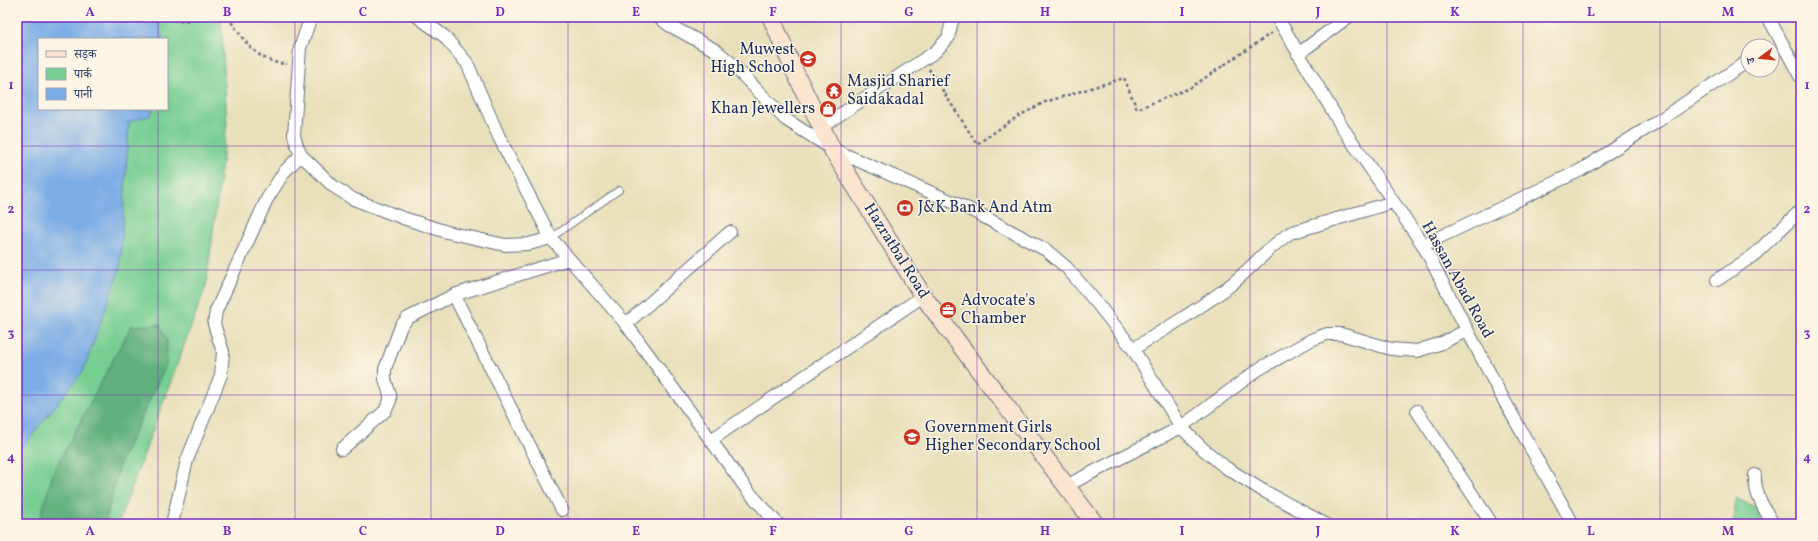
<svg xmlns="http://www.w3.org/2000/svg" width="1818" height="541" viewBox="0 0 1818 541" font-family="Vollkorn,'Noto Serif Devanagari',serif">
	<rect width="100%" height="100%" fill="#fcf5e5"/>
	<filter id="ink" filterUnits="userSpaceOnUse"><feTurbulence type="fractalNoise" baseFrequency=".025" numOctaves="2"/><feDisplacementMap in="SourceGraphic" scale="8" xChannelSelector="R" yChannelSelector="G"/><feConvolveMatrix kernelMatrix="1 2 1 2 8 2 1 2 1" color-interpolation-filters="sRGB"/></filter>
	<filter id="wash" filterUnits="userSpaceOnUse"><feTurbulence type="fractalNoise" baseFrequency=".012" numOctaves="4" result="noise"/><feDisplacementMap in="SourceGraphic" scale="16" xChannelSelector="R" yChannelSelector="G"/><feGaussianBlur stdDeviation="0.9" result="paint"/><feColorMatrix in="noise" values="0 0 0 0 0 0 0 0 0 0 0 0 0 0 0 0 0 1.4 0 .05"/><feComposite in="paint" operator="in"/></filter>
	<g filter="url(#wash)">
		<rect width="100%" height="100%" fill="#e8e0bb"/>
		<path fill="#76ce93" stroke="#487e78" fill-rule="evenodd" d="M17 17H221L227 124 206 286 118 524H17ZM39 39H167V109H39Z
			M1736 498 1757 508 1763 524H1733Z"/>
		<path fill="#60b17d" stroke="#3e706e" d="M159 324 167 340 166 365 119 465 105 524H41V515L53 473 131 326Z"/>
		<path fill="#7aace6" stroke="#4a6ea2" d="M17 17H153L158 20 163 39H39V109H153L151 115 129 122 120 268 83 371 17 454Z"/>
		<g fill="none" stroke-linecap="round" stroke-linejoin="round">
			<path stroke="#7aace6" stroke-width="4" d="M158 20 159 17"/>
		</g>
	</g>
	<g filter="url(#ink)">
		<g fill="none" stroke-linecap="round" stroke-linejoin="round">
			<g stroke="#636d7f" stroke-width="8">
				<path id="lane" d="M551 238 619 190"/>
			</g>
			<g stroke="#636d7f" stroke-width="14">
				<path id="street" d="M311 17 300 48 294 135 297 146 301 155 333 186 353 199 403 218 447 232 505 245 529 244 551 238
					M418 17 444 36 467 63 499 137 551 238 626 324 748 491 778 524
					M659 17 669 25 715 50 730 62 785 119 832 149 973 211 1046 250 1067 268 1096 302 1133 349 1181 427 1202 448 1225 467 1262 490 1325 524
					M1277 17 1342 127 1423 245 1500 393 1573 524
					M1768 17 1801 78
					M1298 54 1348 17
					M821 127 935 52 948 38 953 17
					M1423 245 1581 170 1655 123 1748 61
					M1717 280 1754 255 1801 210
					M454 295 562 510
					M626 324 730 232
					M1133 349C1165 329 1198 310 1228 287 1250 270 1267 248 1290 233L1393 202
					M1417 411 1492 524
					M711 440 923 296
					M342 449 385 411 390 401V395L385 379V369L401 326 408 318 454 295 569 259
					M1755 475C1754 494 1764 508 1773 524
					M1066 486 1181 427 1259 369 1311 340 1327 334H1341L1391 349 1417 351 1442 343 1467 330
					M172 524 187 460 221 375 223 352 214 324 216 311 267 199 284 172 301 155"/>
			</g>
			<g stroke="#636d7f" stroke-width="19">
				<path id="secondary" d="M771 17 793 68 832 149 923 296 1095 524"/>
			</g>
			<path stroke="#636d7f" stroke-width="2.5" stroke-dasharray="3 3" stroke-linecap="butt" d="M168 17C177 22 185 23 194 17
				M228 17C243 39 257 63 287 64
				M929 69 977 144 1017 117 1045 102 1124 78 1137 109 1190 88 1273 32"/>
			<use href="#lane" stroke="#fff" stroke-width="6"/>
			<use href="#street" stroke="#fff" stroke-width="12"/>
			<use href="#secondary" stroke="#fce5d0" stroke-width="17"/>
		</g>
	</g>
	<path fill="none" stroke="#7b2cbf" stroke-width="1" stroke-opacity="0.55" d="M158 17V39M295 17V524M431 17V524M568 17V524M704 17V524M841 17V524M977 17V524M1114 17V524M1250 17V524M1387 17V524M1523 17V524M1660 17V524M158 109V524M17 146H1801M17 270H1801M17 395H1801"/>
	<defs>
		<g id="school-disc" transform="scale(0.9)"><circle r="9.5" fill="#c8321e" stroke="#fcf5e5"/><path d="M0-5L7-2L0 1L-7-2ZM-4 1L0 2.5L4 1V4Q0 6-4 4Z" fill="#fff"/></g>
		<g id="temple-disc" transform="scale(0.9)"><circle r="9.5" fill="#c8321e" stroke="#fcf5e5"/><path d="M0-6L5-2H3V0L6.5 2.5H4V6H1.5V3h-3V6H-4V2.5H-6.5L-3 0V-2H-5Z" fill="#fff"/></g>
		<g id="shop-disc" transform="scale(0.9)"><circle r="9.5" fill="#c8321e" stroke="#fcf5e5"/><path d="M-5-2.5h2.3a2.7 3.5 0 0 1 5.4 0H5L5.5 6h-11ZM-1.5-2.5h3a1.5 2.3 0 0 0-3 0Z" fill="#fff"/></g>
		<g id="bank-disc" transform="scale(0.9)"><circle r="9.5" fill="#c8321e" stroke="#fcf5e5"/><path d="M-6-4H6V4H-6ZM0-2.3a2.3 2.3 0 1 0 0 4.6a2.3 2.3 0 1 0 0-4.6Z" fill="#fff"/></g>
		<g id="office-disc" transform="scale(0.9)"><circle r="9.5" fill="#c8321e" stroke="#fcf5e5"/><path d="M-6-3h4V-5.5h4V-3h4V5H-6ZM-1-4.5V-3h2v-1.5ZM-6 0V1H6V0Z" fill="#fff"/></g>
	</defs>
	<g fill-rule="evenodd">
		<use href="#school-disc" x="808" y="59"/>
		<use href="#temple-disc" x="834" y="91"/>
		<use href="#shop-disc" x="828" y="109"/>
		<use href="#bank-disc" x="905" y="208"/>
		<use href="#office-disc" x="948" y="310"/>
		<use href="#school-disc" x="912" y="437"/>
	</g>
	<g text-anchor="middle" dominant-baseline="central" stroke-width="3" stroke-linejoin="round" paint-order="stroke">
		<g font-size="16" fill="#1b2f5e" stroke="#fcf5e5" text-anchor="start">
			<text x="795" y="50" text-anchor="end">Muwest<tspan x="795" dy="18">High School</tspan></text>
			<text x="847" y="82">Masjid Sharief<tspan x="847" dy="18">Saidakadal</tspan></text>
			<text x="815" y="109" text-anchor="end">Khan Jewellers</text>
			<text x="918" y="208">J&amp;K Bank And Atm</text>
			<text x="961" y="301">Advocate's<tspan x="961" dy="18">Chamber</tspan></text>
			<text x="925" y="428">Government Girls<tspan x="925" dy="18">Higher Secondary School</tspan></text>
		</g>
		<g font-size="16" fill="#1b2f5e" stroke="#fcf5e5">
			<text transform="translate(896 251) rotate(58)">Hazratbal Road</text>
			<text transform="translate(1457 280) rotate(61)">Hassan Abad Road</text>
		</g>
	</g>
	<rect width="1818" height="541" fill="none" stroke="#fcf5e5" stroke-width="44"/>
	<rect x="38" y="38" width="130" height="72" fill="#fcf5e5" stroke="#a2a6af"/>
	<rect x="46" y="51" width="20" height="6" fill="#fce5d0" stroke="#a2a6af"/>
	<text x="74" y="58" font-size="12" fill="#1b2f5e">सड़क</text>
	<rect x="46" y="68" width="20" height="12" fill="#76ce93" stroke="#a2a6af"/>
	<text x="74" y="78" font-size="12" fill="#1b2f5e">पार्क</text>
	<rect x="46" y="88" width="20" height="12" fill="#7aace6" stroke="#a2a6af"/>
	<text x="74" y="98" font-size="12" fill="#1b2f5e">पानी</text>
	<g transform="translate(1760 58) rotate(254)"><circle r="19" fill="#fcf5e5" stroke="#a2a6af"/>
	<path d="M0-3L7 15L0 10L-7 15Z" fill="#c8321e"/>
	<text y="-6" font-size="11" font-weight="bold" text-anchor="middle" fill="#1b2f5e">उ</text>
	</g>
	<rect x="22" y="22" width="1774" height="497" fill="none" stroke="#7b2cbf" stroke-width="1.5"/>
	<g font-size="13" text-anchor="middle" font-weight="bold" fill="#7b2cbf">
		<text x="90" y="16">A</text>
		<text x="227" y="16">B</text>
		<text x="363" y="16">C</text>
		<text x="500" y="16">D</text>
		<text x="636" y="16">E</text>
		<text x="773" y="16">F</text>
		<text x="909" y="16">G</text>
		<text x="1045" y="16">H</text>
		<text x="1182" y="16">I</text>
		<text x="1318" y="16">J</text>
		<text x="1455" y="16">K</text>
		<text x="1591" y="16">L</text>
		<text x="1728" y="16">M</text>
		<text x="11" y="89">1</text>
		<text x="1807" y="89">1</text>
		<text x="11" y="213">2</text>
		<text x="1807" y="213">2</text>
		<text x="11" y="337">3</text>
		<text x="1807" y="337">3</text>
		<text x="11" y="461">4</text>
		<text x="1807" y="461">4</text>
		<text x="90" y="535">A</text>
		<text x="227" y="535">B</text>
		<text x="363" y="535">C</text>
		<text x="500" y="535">D</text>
		<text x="636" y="535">E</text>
		<text x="773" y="535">F</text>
		<text x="909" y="535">G</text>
		<text x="1045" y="535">H</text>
		<text x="1182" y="535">I</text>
		<text x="1318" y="535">J</text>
		<text x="1455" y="535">K</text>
		<text x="1591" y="535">L</text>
		<text x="1728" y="535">M</text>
	</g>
</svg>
